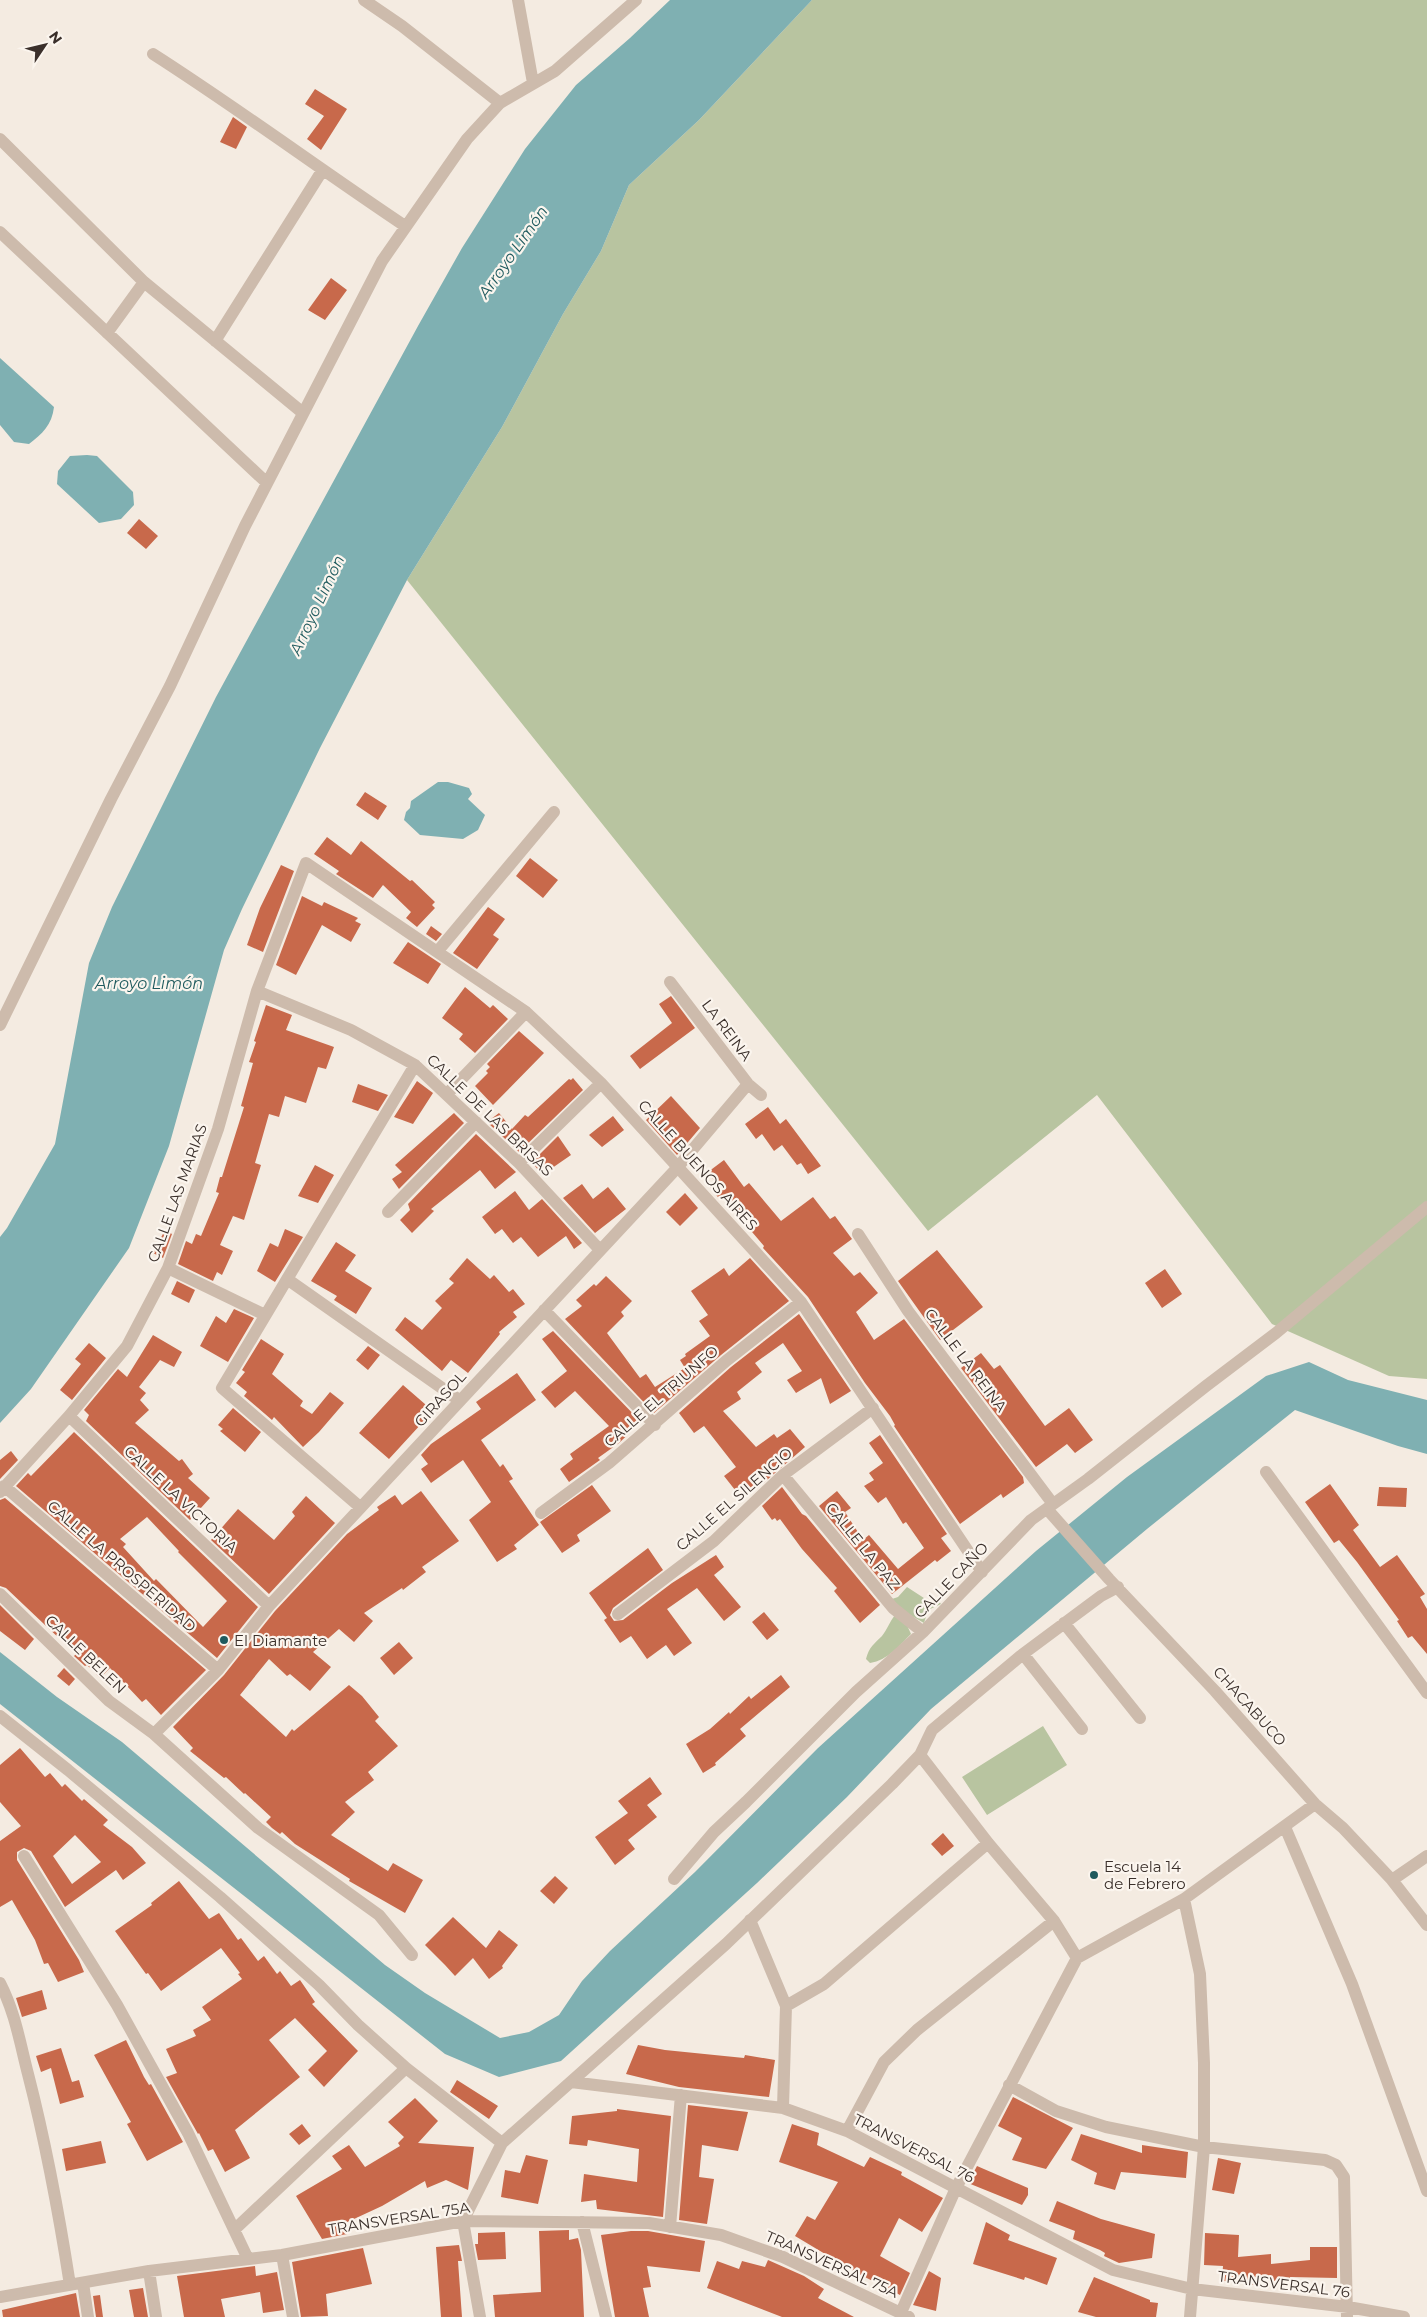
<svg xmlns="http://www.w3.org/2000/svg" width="1427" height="2317" viewBox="0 0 1427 2317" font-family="Montserrat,sans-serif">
	<rect width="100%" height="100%" fill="#f4ebe1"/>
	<path fill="#b8c4a0" d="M812 0H1427V1379L1389 1376 1272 1324 1097 1095 928 1231 407 580 502 427 563 314 601 251 629 185 699 120Z
		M907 1587 927 1600 937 1599 941 1604 928 1610 924 1623 903 1611 892 1599 898 1597Z
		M895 1615 906 1623 911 1634C899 1646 888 1660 870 1663L866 1659C869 1647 874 1644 882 1636 887 1630 890 1621 895 1615Z
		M1043 1726 1067 1765 987 1815 962 1777Z"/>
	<path fill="#7fb0b2" d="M670 0H812L699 120 629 185 601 251 563 314 502 427 407 580 320 748 242 909 224 950 169 1146 129 1248 31 1389 0 1423V1237L7 1228 55 1144 89 963 112 907 216 697 418 326 462 248 525 149 576 85 630 38Z
		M0 358 54 407C52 425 42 434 29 444L14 442 0 425Z
		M87 455 97 456 133 492 134 505 121 519 99 523 57 484 58 471 70 456Z
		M438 782H448L469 788 472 794 468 799 485 815 478 830 463 839 420 835 404 820 406 812 410 808 411 801Z
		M1309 1362 1348 1380 1427 1400V1454L1398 1446 1295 1410 1147 1529 931 1709 847 1797 757 1883 561 2061 499 2077 445 2054 0 1704V1652L57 1697 122 1742 385 1965 425 1993 500 2038 529 2032 559 2015 582 1981 610 1951 695 1872 818 1748 1036 1551 1127 1477 1266 1376Z"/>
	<path fill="#c8694b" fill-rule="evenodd" d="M315 89 347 109 321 150 307 139 324 116 305 104Z
		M233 117 247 127 236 149 220 142Z
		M331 278 347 290 325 320 308 310Z
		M139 519 158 536 146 549 127 533Z
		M365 792 387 806 378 820 356 805Z
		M327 837 351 855 361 841 410 881 412 880 435 902 432 905 435 908 417 927 406 918 411 912 383 885 373 898 336 874 339 871 314 854Z
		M530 858 558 880 543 898 516 876Z
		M281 865 294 871 263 952 247 945 260 908Z
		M302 896 322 906 324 902 358 918 355 921 361 924 351 942 322 925 296 975 276 965Z
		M488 907 505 919 493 935 499 939 477 969 453 953Z
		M431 926 442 934 436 941 426 934Z
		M408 942 441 964 428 984 393 963Z
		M465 987 490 1008 493 1005 508 1019 475 1053 459 1039 463 1034 442 1018Z
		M671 996 695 1028 640 1069 630 1056 672 1023 659 1004Z
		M266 1005 292 1015 286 1030 334 1047 326 1069 318 1067 306 1103 285 1096 279 1117 269 1114 255 1163 261 1165 244 1220 233 1216 220 1245 233 1251 222 1275 217 1272 213 1281 178 1264 186 1241 192 1244 196 1234 201 1236 219 1193 216 1192 220 1177H222L244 1107 241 1106 253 1063 249 1062 256 1042 254 1041Z
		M519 1031 544 1053 493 1105 475 1086 488 1073 486 1071 490 1067 487 1064Z
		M573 1078 583 1090 519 1152 487 1122 499 1113 512 1129 525 1115 528 1117 569 1079 571 1080Z
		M417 1081 433 1093 413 1124 394 1117Z
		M358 1084 388 1095 378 1111 352 1102Z
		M671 1096 700 1128 677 1155 646 1120Z
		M768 1107 780 1124 786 1119 821 1166 808 1174 801 1163 797 1165 782 1145 774 1151 762 1134 756 1139 745 1124Z
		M454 1113 464 1123 399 1189 392 1179 402 1172 395 1165Z
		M613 1116 624 1130 602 1147 589 1135Z
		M476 1134 516 1172 495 1189 480 1170 431 1209 434 1211 412 1233 400 1220 410 1210 408 1204Z
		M558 1136 571 1155 542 1175 532 1162Z
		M724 1160 744 1187 749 1183 781 1221 813 1197 830 1219 835 1216 852 1239 833 1253 854 1276 860 1272 878 1293 856 1312 874 1340 904 1319 1023 1477 1024 1483 1003 1498 1001 1494 960 1524 894 1426 895 1425 890 1416 865 1383 808 1297 763 1248 764 1246 723 1198 721 1201 710 1187 716 1183 708 1172Z
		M315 1165 334 1175 318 1203 298 1196Z
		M582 1184 593 1199 608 1187 626 1209 595 1233 563 1198Z
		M515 1191 529 1210 542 1199 582 1243 574 1249 566 1236 538 1257 521 1237 513 1243 502 1229 495 1234 482 1217Z
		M685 1193 698 1208 680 1226 666 1212Z
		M285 1229 303 1237 275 1282 257 1271 270 1243 278 1247Z
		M165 1230 172 1234 163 1258 153 1253Z
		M336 1242 356 1255 345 1271 372 1288 356 1314 334 1300 337 1296 311 1281Z
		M937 1250 983 1307 940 1340 898 1281Z
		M467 1258 490 1279 494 1275 509 1292 513 1289 525 1304 513 1312 517 1317 499 1332 500 1334 468 1373 451 1360 442 1371 395 1330 405 1317 422 1330 442 1308 435 1301 454 1283 449 1279Z
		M750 1258 789 1301 721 1355 654 1413 565 1319 582 1306 576 1300 594 1284 596 1286 606 1276 632 1301 621 1312 624 1316 607 1333 640 1378 646 1374 655 1387 685 1368 680 1360 686 1356 685 1354 710 1336 699 1321 708 1315 691 1291 724 1268 729 1276Z
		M1165 1269 1182 1294 1162 1308 1145 1283Z
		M177 1281 195 1290 189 1303 171 1294Z
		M234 1309 254 1318 228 1362 200 1346 216 1316 226 1323Z
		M799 1314 851 1391 830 1404 821 1378 796 1393 787 1380 802 1371 783 1343 755 1363 762 1372 737 1392 741 1399 723 1411 756 1447 774 1434 777 1438 790 1429 805 1447 753 1492 750 1487 739 1495 724 1476 736 1467 704 1426 694 1433 679 1413 731 1367Z
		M553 1331 641 1422 619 1443 598 1458 600 1460 569 1482 560 1469 573 1459 570 1454 609 1426 575 1391 555 1408 541 1392 567 1371 542 1339Z
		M153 1335 182 1352 174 1367 160 1360 139 1387 146 1393 140 1400 149 1410 135 1423 179 1461 182 1459 193 1474 188 1478 210 1498 190 1520 86 1421 89 1415 84 1410 118 1369 127 1377Z
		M261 1339 284 1354 272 1374 303 1401 300 1406 312 1414 330 1392 344 1403 319 1432 303 1447 274 1417 272 1420 244 1396 247 1392 236 1383 245 1372 242 1370Z
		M89 1343 106 1358 72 1400 60 1390 81 1364 75 1359Z
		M368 1346 380 1355 368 1370 356 1360Z
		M981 1353 994 1369 1000 1365 1045 1426 1069 1408 1093 1440 1075 1453 1067 1444 1036 1467 961 1368Z
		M517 1373 536 1400 481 1440 500 1467 503 1464 513 1479 509 1481 539 1525 514 1545 517 1549 497 1562 469 1520 491 1502 463 1460 431 1483 421 1469 428 1464 421 1455 431 1444 481 1409 476 1402Z
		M403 1385 433 1411 389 1459 359 1433Z
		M233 1408 261 1432 245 1452 220 1431 223 1429 218 1425Z
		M74 1432 258 1607 217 1658 16 1486 28 1473 31 1476ZM147 1517 179 1551 178 1552 227 1601 203 1627 156 1579 154 1581 123 1547 126 1544 120 1539Z
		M880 1435 947 1534 941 1538 951 1551 937 1562 935 1560 892 1594 819 1506 837 1491 851 1508 845 1512 863 1540 869 1535 898 1569 924 1548 906 1522 903 1524 886 1497 878 1503 864 1486 874 1480 869 1473 883 1463 869 1443Z
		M11 1451 18 1460 0 1479V1460Z
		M1330 1484 1359 1525 1353 1530 1380 1567 1397 1555 1425 1594 1420 1597 1427 1609V1654L1412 1636 1408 1638 1397 1621 1399 1620 1357 1562 1339 1540 1334 1543 1305 1502Z
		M592 1485 611 1511 577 1535 580 1541 562 1553 540 1522Z
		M782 1487 802 1514 806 1516 880 1605 860 1623 834 1591 837 1588 802 1549 780 1519 777 1521 775 1518 772 1520 762 1506Z
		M1379 1487 1407 1488 1406 1507 1377 1506Z
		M421 1491 459 1541 422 1567 426 1572 403 1590 402 1588 364 1613 373 1621 354 1642 339 1629 313 1652 331 1667 310 1691 290 1674 287 1676 269 1659 240 1695 286 1737 292 1729 294 1731 349 1685 362 1696 379 1717 375 1721 398 1746 368 1772 374 1780 345 1802 355 1812 331 1835 388 1871 393 1863 423 1880 405 1913 349 1881 350 1879 295 1844 282 1832 280 1834 272 1828 266 1822 271 1817 245 1793 244 1794 226 1777 224 1778 190 1751 193 1748 173 1727 224 1675 275 1611 347 1534 379 1510 377 1507 395 1495 402 1505Z
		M306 1496 335 1523 269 1594 211 1540 238 1509 274 1540 295 1516 292 1512Z
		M5 1498 206 1670 161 1715 146 1699 142 1702 110 1668 100 1678 87 1665 85 1666 74 1656 76 1654 45 1625 6 1588 0 1586V1500Z
		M648 1548 663 1570 613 1608 610 1615 614 1621 623 1620 672 1583 716 1555 724 1567 714 1575 741 1607 724 1621 697 1588 667 1609 692 1643 674 1656 666 1645 647 1659 631 1636 620 1643 604 1620 607 1618 589 1593Z
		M0 1605 34 1639 25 1650 0 1631Z
		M764 1612 779 1630 767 1640 752 1622Z
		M399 1642 413 1658 394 1675 380 1658Z
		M64 1668 75 1679 69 1686 57 1676Z
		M781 1675 790 1687 740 1729 746 1736 715 1763 716 1765 703 1773 686 1744 710 1729 729 1712 730 1714 749 1696 751 1699Z
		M20 1748 45 1777 50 1773 62 1787 65 1784 82 1801 84 1799 108 1820 103 1825 132 1847 146 1863 123 1880 116 1870 65 1907 31 1851 24 1848 17 1852V1860L79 1960 84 1972 58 1982 48 1963 44 1964 35 1940 12 1900 0 1907V1841L21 1826 0 1802V1765ZM75 1835 101 1862 72 1884 53 1856Z
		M650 1777 662 1794 647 1805 657 1817 628 1840 635 1849 615 1865 595 1837 628 1813 618 1801Z
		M943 1833 954 1846 942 1856 931 1844Z
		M555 1876 568 1888 554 1904 540 1891Z
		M179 1881 209 1919 219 1913 238 1940 241 1938 258 1961 264 1956 277 1974 280 1971 291 1986 300 1980 315 2002 312 2004 358 2051 324 2087 308 2070 327 2051 295 2018 269 2040 300 2077 235 2130 250 2158 225 2172 213 2149 208 2151 199 2133 198 2134 166 2077 177 2073 166 2049 196 2036 193 2030 211 2020 202 2007 242 1979 238 1974 240 1973 221 1948 161 1991 148 1973 146 1974 115 1931 152 1905 151 1903Z
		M453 1917 486 1948 499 1930 518 1945 502 1966 503 1968 489 1979 473 1958 455 1976 445 1965 425 1945Z
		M42 1990 47 2009 22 2017 16 1998Z
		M126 2040 144 2077 149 2085 151 2084 183 2142 147 2161 127 2124 131 2122 94 2055Z
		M638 2045 665 2050 744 2058 745 2055 775 2060 769 2097 679 2087 626 2074Z
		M61 2048 72 2082 79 2080 84 2097 60 2104 51 2068 41 2072 36 2056Z
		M457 2080 498 2106 489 2119 450 2092Z
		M1013 2097 1073 2128 1046 2169 1012 2160 1022 2138 998 2126Z
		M415 2098 438 2121 418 2143 474 2147 468 2190 446 2180 427 2188 425 2181 382 2206 341 2225 347 2234 322 2239 296 2196 342 2169 332 2156 349 2145 365 2167 400 2146 398 2143 404 2137 388 2122Z
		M688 2105 748 2112 738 2151 702 2145 699 2177 714 2179 707 2224 679 2220Z
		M617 2109 671 2116 663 2217 597 2209 596 2200 581 2202 584 2174 637 2182 639 2149 588 2140 587 2146 569 2144 572 2116 617 2111Z
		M302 2124 311 2136 299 2145 289 2134Z
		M792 2124 819 2133 817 2145 864 2167 870 2157 902 2172 901 2175 943 2198 922 2232 899 2218 880 2256 910 2273 900 2295 857 2273 795 2236 807 2216 815 2220 838 2182 779 2162Z
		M1081 2134 1142 2153V2145L1188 2152 1186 2178 1121 2172 1115 2190 1094 2184 1097 2173 1071 2160Z
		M101 2141 106 2163 66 2171 62 2149Z
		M526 2155 548 2160 538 2204 501 2197 505 2170 520 2173Z
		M1218 2158 1241 2163 1234 2194 1212 2190Z
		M977 2166 1028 2188V2195L1022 2205 968 2183Z
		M1057 2201 1101 2219 1155 2234 1152 2258 1119 2263 1104 2256 1105 2253 1100 2250 1073 2239 1075 2231 1049 2221Z
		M986 2222 1010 2235 1008 2240 1057 2258 1047 2285 1025 2277 1024 2280 973 2264Z
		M569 2230V2240L578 2238 581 2250 584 2317H495L493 2295 541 2292 539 2231Z
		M631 2231H648L705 2241 700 2272 647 2266 651 2287 643 2288 649 2317H615L601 2235Z
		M505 2232 506 2259 478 2260 475 2244H478V2233Z
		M1205 2233 1239 2235 1238 2257 1271 2254V2264L1310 2260V2247H1337V2278L1290 2277V2281L1249 2285V2282L1222 2281 1223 2266 1204 2265Z
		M459 2245 462 2261H458L462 2317H441L436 2247Z
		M363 2248 372 2284 326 2294 328 2316 301 2317 292 2262Z
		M768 2260 804 2276 824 2289 818 2298 854 2317H782L707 2288 717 2261 739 2269 742 2261 765 2267Z
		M255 2266 256 2276 277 2272 284 2310 263 2313 260 2292 221 2299 225 2317H184L177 2276Z
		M929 2271 941 2278 936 2311 913 2305Z
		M1094 2277 1150 2300V2302L1158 2303 1156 2317H1096L1078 2312Z
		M143 2288 148 2317H134L129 2290Z
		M76 2293 80 2317H3L2 2310Z
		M100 2295 103 2317H96L93 2296Z"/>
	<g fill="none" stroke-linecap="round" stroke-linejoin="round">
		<path stroke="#cdbbac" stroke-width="12" d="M364 0 402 26 500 103
			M518 0 533 83
			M153 54C239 109 321 170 405 226
			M0 139 144 282 303 413
			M0 232 267 483
			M107 333 144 282
			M215 341 322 171
			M437 952 554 812
			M670 982 748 1084 761 1095
			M257 991 351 1030 415 1065 519 1163 600 1250
			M0 1025 111 799 170 686 245 526 382 261 467 139 500 103 555 71 636 0
			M447 1094 526 1012
			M519 1163 601 1083
			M388 1212 476 1122
			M858 1234 908 1311 1053 1504
			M168 1268 265 1315
			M287 1279 459 1400
			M544 1310 655 1425
			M69 1416 269 1606
			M1266 1472 1427 1693
			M783 1475 893 1608 923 1632
			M4 1486 218 1670
			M0 1492 69 1416 127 1346 168 1268 218 1129 257 991 306 863 526 1012 601 1083 801 1302 982 1572
			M360 1507 222 1388 415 1065
			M1047 1509 1109 1579 1215 1691 1315 1804 1343 1828 1392 1880 1427 1925
			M541 1513 609 1463 726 1361 801 1302
			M0 1594 109 1701 154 1734 258 1828 379 1915 412 1955
			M618 1614 714 1541 783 1475 873 1408
			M1064 1623 1140 1718
			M1023 1654 1082 1729
			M0 1716 68 1770 220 1897 319 1985 358 2025 406 2068 502 2143
			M154 1734 218 1670 269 1606 677 1168 748 1084
			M920 1755 988 1843 1054 1921 1077 1958
			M1285 1827 1352 1984 1427 2191
			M24 1856 117 2005 188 2133 248 2259
			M674 1879 714 1832 746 1802 856 1692 923 1632 1031 1520 1088 1479 1206 1386 1276 1333 1427 1207
			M1392 1880 1427 1856
			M1184 1899 1200 1974 1204 2063V2147L1190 2317
			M750 1920 786 2006 783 2108
			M0 1983C15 2012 20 2043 28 2074 46 2144 59 2214 70 2285
			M786 2006 824 1984 988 1843
			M571 2082 783 2108 847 2131 1113 2270 1192 2289 1348 2307 1404 2317
			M1009 2085 1056 2111 1106 2127 1204 2147 1325 2160 1336 2165 1344 2177 1347 2317
			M847 2131 884 2062 917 2030 1054 1921
			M463 2221 502 2143 726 1944 892 1784 920 1755 932 1730 1023 1654 1101 1596 1118 1587
			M463 2221 480 2317
			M582 2222 606 2317
			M670 2227 681 2095
			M234 2230 406 2068
			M282 2255 293 2317
			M149 2271 156 2317
			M83 2283 88 2317
			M0 2297 149 2271 282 2255 463 2221 649 2223 721 2235 783 2257 909 2317
			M899 2317 956 2188 1077 1958 1184 1899 1315 1804"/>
	</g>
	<g fill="#1f5a5e" stroke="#fbf5ee" stroke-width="2">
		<circle cx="224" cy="1640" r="5"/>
		<circle cx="1094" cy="1875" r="5"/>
	</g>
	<g text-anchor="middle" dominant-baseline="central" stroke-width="4.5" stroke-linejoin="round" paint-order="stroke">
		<g font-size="15" fill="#3b302b" stroke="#fbf5ee">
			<text transform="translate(727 1030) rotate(53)">LA REINA</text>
			<text transform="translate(490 1115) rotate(44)">CALLE DE LAS BRISAS</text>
			<text transform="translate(698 1165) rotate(48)">CALLE BUENOS AIRES</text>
			<text transform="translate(177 1193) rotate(-70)">CALLE LAS MARIAS</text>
			<text transform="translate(966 1360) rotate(53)">CALLE LA REINA</text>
			<text transform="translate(661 1396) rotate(-41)">CALLE EL TRIUNFO</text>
			<text transform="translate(440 1399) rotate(-48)">GIRASOL</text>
			<text transform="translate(181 1499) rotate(43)">CALLE LA VICTORIA</text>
			<text transform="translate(734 1499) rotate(-41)">CALLE EL SILENCIO</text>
			<text transform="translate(863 1546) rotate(51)">CALLE LA PAZ</text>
			<text transform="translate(122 1566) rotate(41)">CALLE LA PROSPERIDAD</text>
			<text transform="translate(951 1580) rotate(-46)">CALLE CAÑO</text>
			<text transform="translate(86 1654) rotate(44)">CALLE BELEN</text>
			<text transform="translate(1250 1706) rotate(48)">CHACABUCO</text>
			<text transform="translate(914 2148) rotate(27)">TRANSVERSAL 76</text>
			<text transform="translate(399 2218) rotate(-9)">TRANSVERSAL 75A</text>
			<text transform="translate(832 2264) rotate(24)">TRANSVERSAL 75A</text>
			<text transform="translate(1284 2284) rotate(7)">TRANSVERSAL 76</text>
		</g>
		<g font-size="15" fill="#3b302b" stroke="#fbf5ee" text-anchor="start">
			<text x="234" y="1640">El Diamante</text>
			<text x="1104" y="1866">Escuela 14<tspan x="1104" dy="17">de Febrero</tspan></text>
		</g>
		<g font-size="16" font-style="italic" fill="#1f5a5e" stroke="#fbf5ee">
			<text transform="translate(513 252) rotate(-55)">Arroyo Limón</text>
			<text transform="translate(317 605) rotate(-65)">Arroyo Limón</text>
			<text x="149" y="983">Arroyo Limón</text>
		</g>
	</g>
	<g transform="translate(45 45) rotate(55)" stroke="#fbf5ee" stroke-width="4" paint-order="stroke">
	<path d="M0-4L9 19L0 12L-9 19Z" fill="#3b302b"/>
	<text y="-8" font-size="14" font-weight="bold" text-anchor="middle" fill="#3b302b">N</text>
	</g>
</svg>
